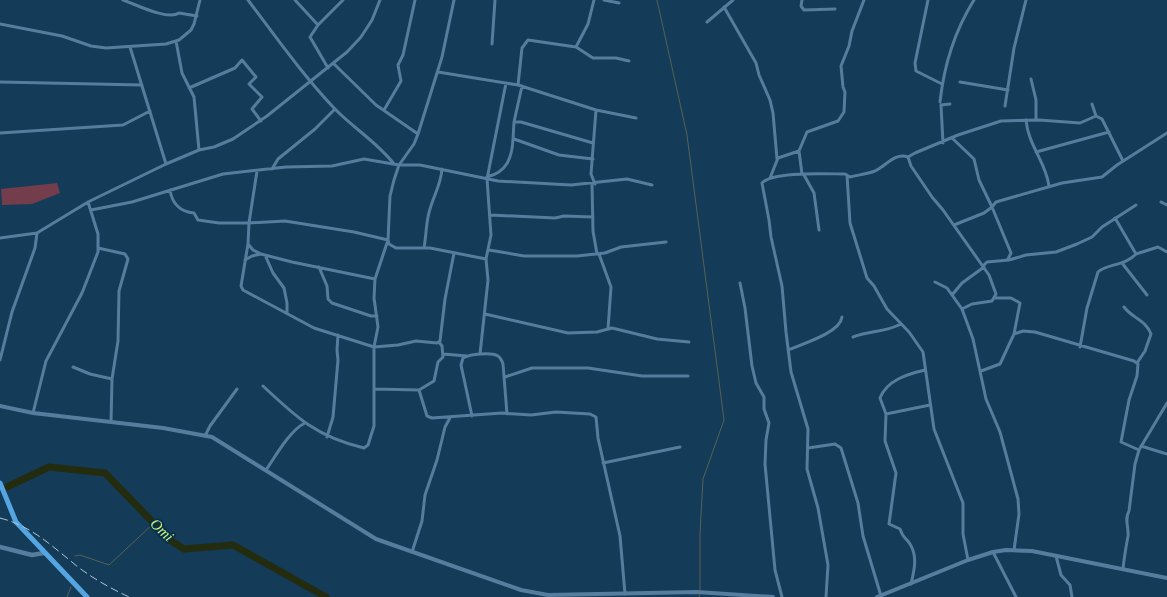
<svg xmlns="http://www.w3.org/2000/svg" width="1167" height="597" viewBox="0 0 1167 597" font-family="Georgia,serif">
	<rect width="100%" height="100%" fill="#143b57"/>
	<path fill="#733d4b" d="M57 183 60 193 32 204 2 205 1 189Z"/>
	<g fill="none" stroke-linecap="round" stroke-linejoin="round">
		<path stroke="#566353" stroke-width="1" d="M657 0 687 135 724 420 703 479 700 533V590
			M75 556 80 555 109 565 154 523
			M67 597 71 587
			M699 597 700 593"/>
		<path stroke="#232c0e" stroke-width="7" d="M7 487 49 467 105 473 170 540 184 549 233 545 326 597"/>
		<path stroke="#567d9d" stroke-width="3" d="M123 0C135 4 168 21 179 13L197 16
			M248 0C276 37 302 74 334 108 353 128 377 142 394 164
			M295 0 318 25
			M604 0 619 3
			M802 0 801 6 804 10 835 9
			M928 0 915 63 916 71 942 84
			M724 7 756 63 759 75 770 100 773 113 777 159
			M707 22 733 0
			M0 24 62 36 91 46 106 48 166 44 179 40 191 30 194 24 200 0
			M176 41 182 73 194 97 199 150
			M492 44 495 0
			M130 47 166 164
			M576 47 588 24 594 0
			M333 63 376 105 418 134
			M328 68 310 37 318 25 343 0
			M438 72 518 85 596 110 636 118
			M1031 79 1036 100V120
			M0 82 142 85
			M960 82 1008 90
			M518 85 522 48 528 40 576 47 593 58H616L629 61
			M189 88 235 68 242 60 256 77 249 84 262 97 252 109 261 121
			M940 102C944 65 954 32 974 0
			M1005 106 1014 48 1026 0
			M384 110 401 81 398 65 403 55 415 0
			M1096 116 1102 119 1123 161
			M1026 120C1028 145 1046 162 1049 186
			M514 122H521L593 143
			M0 133 123 125 150 111
			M952 138 974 159 979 180 992 207 984 213 954 225
			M513 139 514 122 522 86
			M943 143 941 105 950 104
			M799 151 802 174
			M1036 152 1109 132
			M908 157 915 153 958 135 1001 121 1039 120 1080 123 1096 116 1092 104
			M272 169 278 159 315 129 335 109
			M257 171 249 223 248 244 241 286 243 290 314 328 374 347 398 345 416 341 437 343 440 341 445 299 454 253
			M804 175 814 193 819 230
			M847 175 850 223 867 278 874 286 887 309 909 332 923 352 934 429 963 503V534L968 560
			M487 177C507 172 512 158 513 139H514L559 155 593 159
			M770 178 778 158 799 151 807 132 838 121 844 112 845 92 843 87 841 66 849 46 852 31 864 0
			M592 184 593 231 597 254
			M595 184 591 174 596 110
			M170 190C172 203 180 212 194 213L198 220 219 223H249L285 221 354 232 388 240 389 244 396 248H430L486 259
			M1161 202 1167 205
			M91 210 132 202 223 174 286 167 332 166 364 159 399 165H420L498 181 571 185 627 179 652 185
			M490 215 555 218 564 216 593 217
			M1115 218 1136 254 1158 247 1167 252
			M0 238 37 233 88 202 166 164 199 150 214 147 233 139 267 116 347 52 361 37 372 20 380 0
			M248 244 253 250 261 254 292 262 375 279
			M98 248 125 254 128 259 119 291 118 341 112 379 111 422
			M424 248C426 237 426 227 428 217 431 200 441 186 442 169
			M489 250 524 256H577L605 253 621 247 666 242
			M599 254 611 287 608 329
			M265 255 273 273 284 288 287 303V313
			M245 260 252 256 261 254
			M1009 260 1008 259 1011 253 992 207 996 202 1062 183 1102 177 1117 165 1167 133
			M1122 263 1147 295
			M983 266 987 262 1009 260 1026 255 1056 252 1077 244 1092 237 1102 227 1136 205
			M319 267 327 286 328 299 332 303 371 316H377
			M984 267 962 283 952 295 962 309 973 339 986 399 1000 432 1018 499 1019 514 1014 550
			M935 282 947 288 952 295
			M740 283 745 308 752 366 756 383 764 397V409L769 423 766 440 765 464 775 570 782 597
			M995 298H1011L1020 303 1014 334
			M1124 307C1132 318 1146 320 1151 334L1145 351 1137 363
			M485 314 568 333 597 332 612 328 657 339 689 342
			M853 337C869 331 886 332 901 324
			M1080 347 1087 308 1098 272C1106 264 1125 266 1136 254
			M788 350C802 344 840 333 842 317
			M443 354 467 356
			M480 354 488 280 486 259 491 235 487 179 506 83
			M0 360 12 312 35 248 37 233
			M73 367 90 374 112 379
			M981 371 1000 364 1014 334 1023 331 1035 332 1134 361 1138 364 1137 376 1129 400 1121 442 1139 450
			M505 377 532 368H588L642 376H688
			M263 386C297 418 317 437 364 448L368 445 374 426V347L378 327 374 298 375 279 388 240 390 196 394 180 399 165 414 144 418 134 442 57 454 0
			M374 389 419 390 427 416 432 418 502 413 531 415 556 412 590 414 596 417 598 438 620 536 625 594
			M419 390 434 381 438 362 443 357 442 346 439 342
			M33 413 46 361 82 293 98 252V234L88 202
			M886 414 930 405
			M472 416 461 365 463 358C470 354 491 352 498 356 501 358 502 361 503 364L507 414
			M205 436 210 426 237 389
			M327 437 333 417 338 360 337 350 338 335
			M1141 446 1167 454
			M808 448 835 444 841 448 858 503 863 536 881 596
			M603 463 680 447
			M266 470C275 457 290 430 305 423
			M412 552 422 521 425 495 437 460 445 427 450 418
			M993 552 1016 597
			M1056 556 1061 575 1070 585 1072 597
			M1123 569C1124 558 1126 547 1128 536 1129 527 1124 519 1129 511L1135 464 1139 450 1167 403
			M911 584C914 571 918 557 910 544 906 537 903 539 900 529L889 524 896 473 885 441 886 414 880 398C887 380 908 374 925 370
			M826 597 828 565 818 508 807 469 808 429 791 372 786 332 782 286 771 237 769 220 762 183C772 171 828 174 845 174L850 177C858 175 867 174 875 171 886 166 895 152 908 157L911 166 932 197 943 210 989 275 996 294 992 301 972 304 962 309"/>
		<path stroke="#567d9d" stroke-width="4" d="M0 406 33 413 163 428 212 437 376 539 521 590 548 595 697 592 773 597
			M877 597 968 560 993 552 1006 550 1032 551 1167 578"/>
		<path stroke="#567d9d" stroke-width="4.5" d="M0 547 32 555 44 553"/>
		<path stroke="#55a5e2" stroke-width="5" d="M0 483 16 522 87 597"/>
		<path stroke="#adc5d9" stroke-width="1" stroke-dasharray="8 4" stroke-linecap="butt" d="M0 518C32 526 53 547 78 567 94 579 110 588 129 597"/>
	</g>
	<g text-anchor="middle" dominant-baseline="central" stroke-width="4" stroke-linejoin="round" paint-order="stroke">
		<g font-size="15" font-style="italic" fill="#cdf37b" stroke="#08304c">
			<text transform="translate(162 530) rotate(43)">Omi</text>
		</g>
	</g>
</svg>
